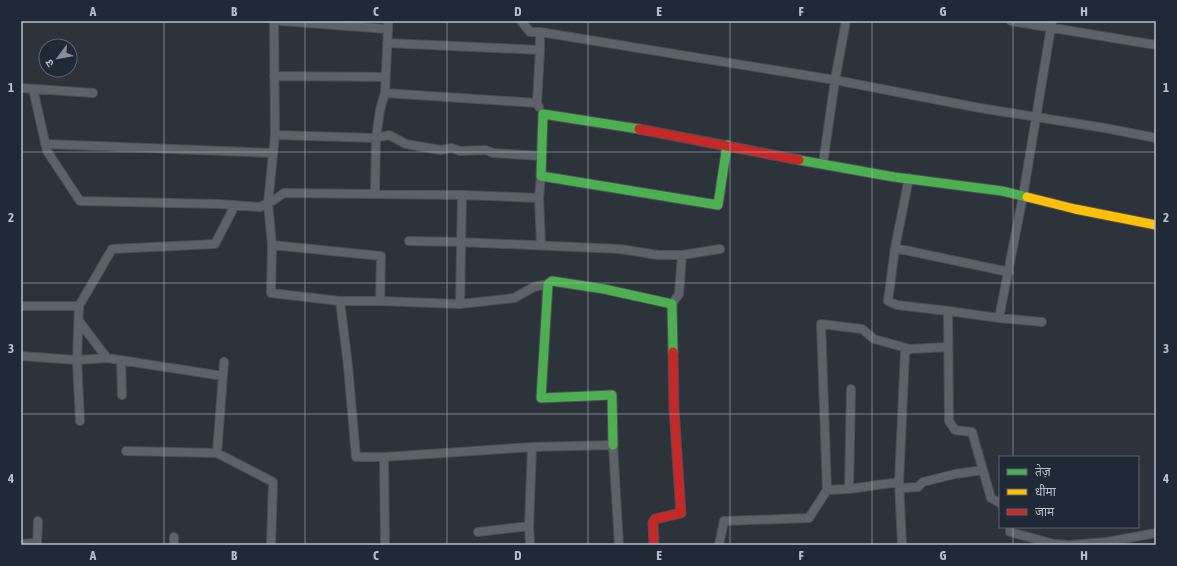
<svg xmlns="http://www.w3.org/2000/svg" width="1177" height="566" viewBox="0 0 1177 566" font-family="'Asap Condensed','Noto Sans Devanagari',sans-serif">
	<rect width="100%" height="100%" fill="#2d333a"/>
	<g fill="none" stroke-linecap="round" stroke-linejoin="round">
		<g stroke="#4b4f55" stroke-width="10">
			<path id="street" d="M281 21 388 29 385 93 380 110 376 138 375 193
				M521 21 530 32H540L835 80 980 108 1105 128 1156 138
				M1011 21 1156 45
				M388 29V21
				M387 43 540 50
				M274 76 386 77
				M21 88 93 93
				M33 89 47 151 80 201 219 204 260 207 274 200 284 193 462 195
				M385 93 537 103
				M539 107 537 103 540 50V32
				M275 135 376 138 389 135 406 144 440 150 452 148 460 151 486 150 493 153 542 156
				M45 144 273 153
				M823 164 835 80 846 21
				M541 176 539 198 462 195 460 304 514 298 534 287 548 284
				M909 178 895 248 888 301 897 305 948 311
				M539 198 541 245
				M409 241 460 242 620 249 658 255H682L720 249
				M272 245 268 203 275 135 274 21
				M895 248 1009 272
				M340 301 348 366 356 457H384L532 447
				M380 301 381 256 272 245 271 293 340 301H380L460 304
				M672 304 679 294 682 255
				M21 306H79
				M999 318 1023 196 1052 21
				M79 321 107 358
				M21 356 77 360 107 358 223 376
				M121 361 122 395
				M224 362 217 453 273 482 271 545
				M851 389 849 489 899 482 902 545
				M80 421 77 360 79 306 112 249 215 244 235 205
				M126 451 217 453
				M384 457 385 545
				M899 482 905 352 910 349 948 347
				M900 488 918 487 923 482 955 474 983 470
				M827 490 821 324 862 329 874 339 910 349
				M1000 503 991 498 972 432 955 430 949 421 948 311 999 318 1042 322
				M1010 527V532L1054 544
				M478 532 529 526
				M1106 542 1156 533
				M21 544 37 543
				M37 545 38 521
				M174 545V537
				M530 545 529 526 532 447 613 445 619 545
				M719 545 724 521 809 518 827 490 849 489
				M1054 545V544L1068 545
				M1070 545 1106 542V545"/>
		</g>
		<g stroke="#4b4f55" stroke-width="11">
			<path id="fast" d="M639 129 543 114 541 176 718 205 727 145
				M799 160 894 177 1002 191 1027 197
				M613 445 612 395 541 398 548 284 552 281 604 289 672 304 673 352"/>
		</g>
		<g stroke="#4b4f55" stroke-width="11">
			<path id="slow" d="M1027 197 1075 209 1156 225"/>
		</g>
		<g stroke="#4b4f55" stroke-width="11">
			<path id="jam" d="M639 129 799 160
				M654 545 653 523 655 519 681 513 674 409 673 352"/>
		</g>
		<use href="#street" stroke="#5d6169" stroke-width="8"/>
		<use href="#fast" stroke="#4caf50" stroke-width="9"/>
		<use href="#slow" stroke="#ffc107" stroke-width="9"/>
		<use href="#jam" stroke="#c62828" stroke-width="9"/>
	</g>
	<path fill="none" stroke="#b8bfcb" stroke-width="1" stroke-opacity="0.55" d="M164 21V545M305 21V545M447 21V545M588 21V545M730 21V545M872 21V545M1013 21V457M21 152H1156M21 283H1156M21 414H1156M1013 527V545"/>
	<rect width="1177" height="566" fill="none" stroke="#202936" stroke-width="44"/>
	<rect x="999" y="456" width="140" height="72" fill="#202936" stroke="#5d6572"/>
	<rect x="1007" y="469" width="20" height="6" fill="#4caf50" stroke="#5d6572"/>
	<text x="1035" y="476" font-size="12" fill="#b8bfcb">तेज़</text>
	<rect x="1007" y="489" width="20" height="6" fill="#ffc107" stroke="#5d6572"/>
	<text x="1035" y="496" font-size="12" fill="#b8bfcb">धीमा</text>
	<rect x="1007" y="509" width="20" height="6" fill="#c62828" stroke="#5d6572"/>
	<text x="1035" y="516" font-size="12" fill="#b8bfcb">जाम</text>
	<g transform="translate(58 58) rotate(238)"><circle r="19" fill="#202936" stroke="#5d6572"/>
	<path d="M0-3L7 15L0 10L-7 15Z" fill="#878e98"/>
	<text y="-6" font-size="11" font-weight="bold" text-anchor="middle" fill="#b8bfcb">उ</text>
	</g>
	<rect x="22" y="22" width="1133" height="522" fill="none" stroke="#b8bfcb" stroke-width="1.5"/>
	<g font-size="13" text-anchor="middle" font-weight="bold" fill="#b8bfcb">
		<text x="93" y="16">A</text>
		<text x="234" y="16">B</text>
		<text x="376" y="16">C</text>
		<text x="518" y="16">D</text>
		<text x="659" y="16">E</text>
		<text x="801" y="16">F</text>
		<text x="943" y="16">G</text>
		<text x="1084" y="16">H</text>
		<text x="11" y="92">1</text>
		<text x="1166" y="92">1</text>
		<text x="11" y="222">2</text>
		<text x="1166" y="222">2</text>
		<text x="11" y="353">3</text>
		<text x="1166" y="353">3</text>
		<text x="11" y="483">4</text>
		<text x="1166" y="483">4</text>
		<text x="93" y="560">A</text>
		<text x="234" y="560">B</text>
		<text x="376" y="560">C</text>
		<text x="518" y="560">D</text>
		<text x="659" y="560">E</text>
		<text x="801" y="560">F</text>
		<text x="943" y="560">G</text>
		<text x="1084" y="560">H</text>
	</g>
</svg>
